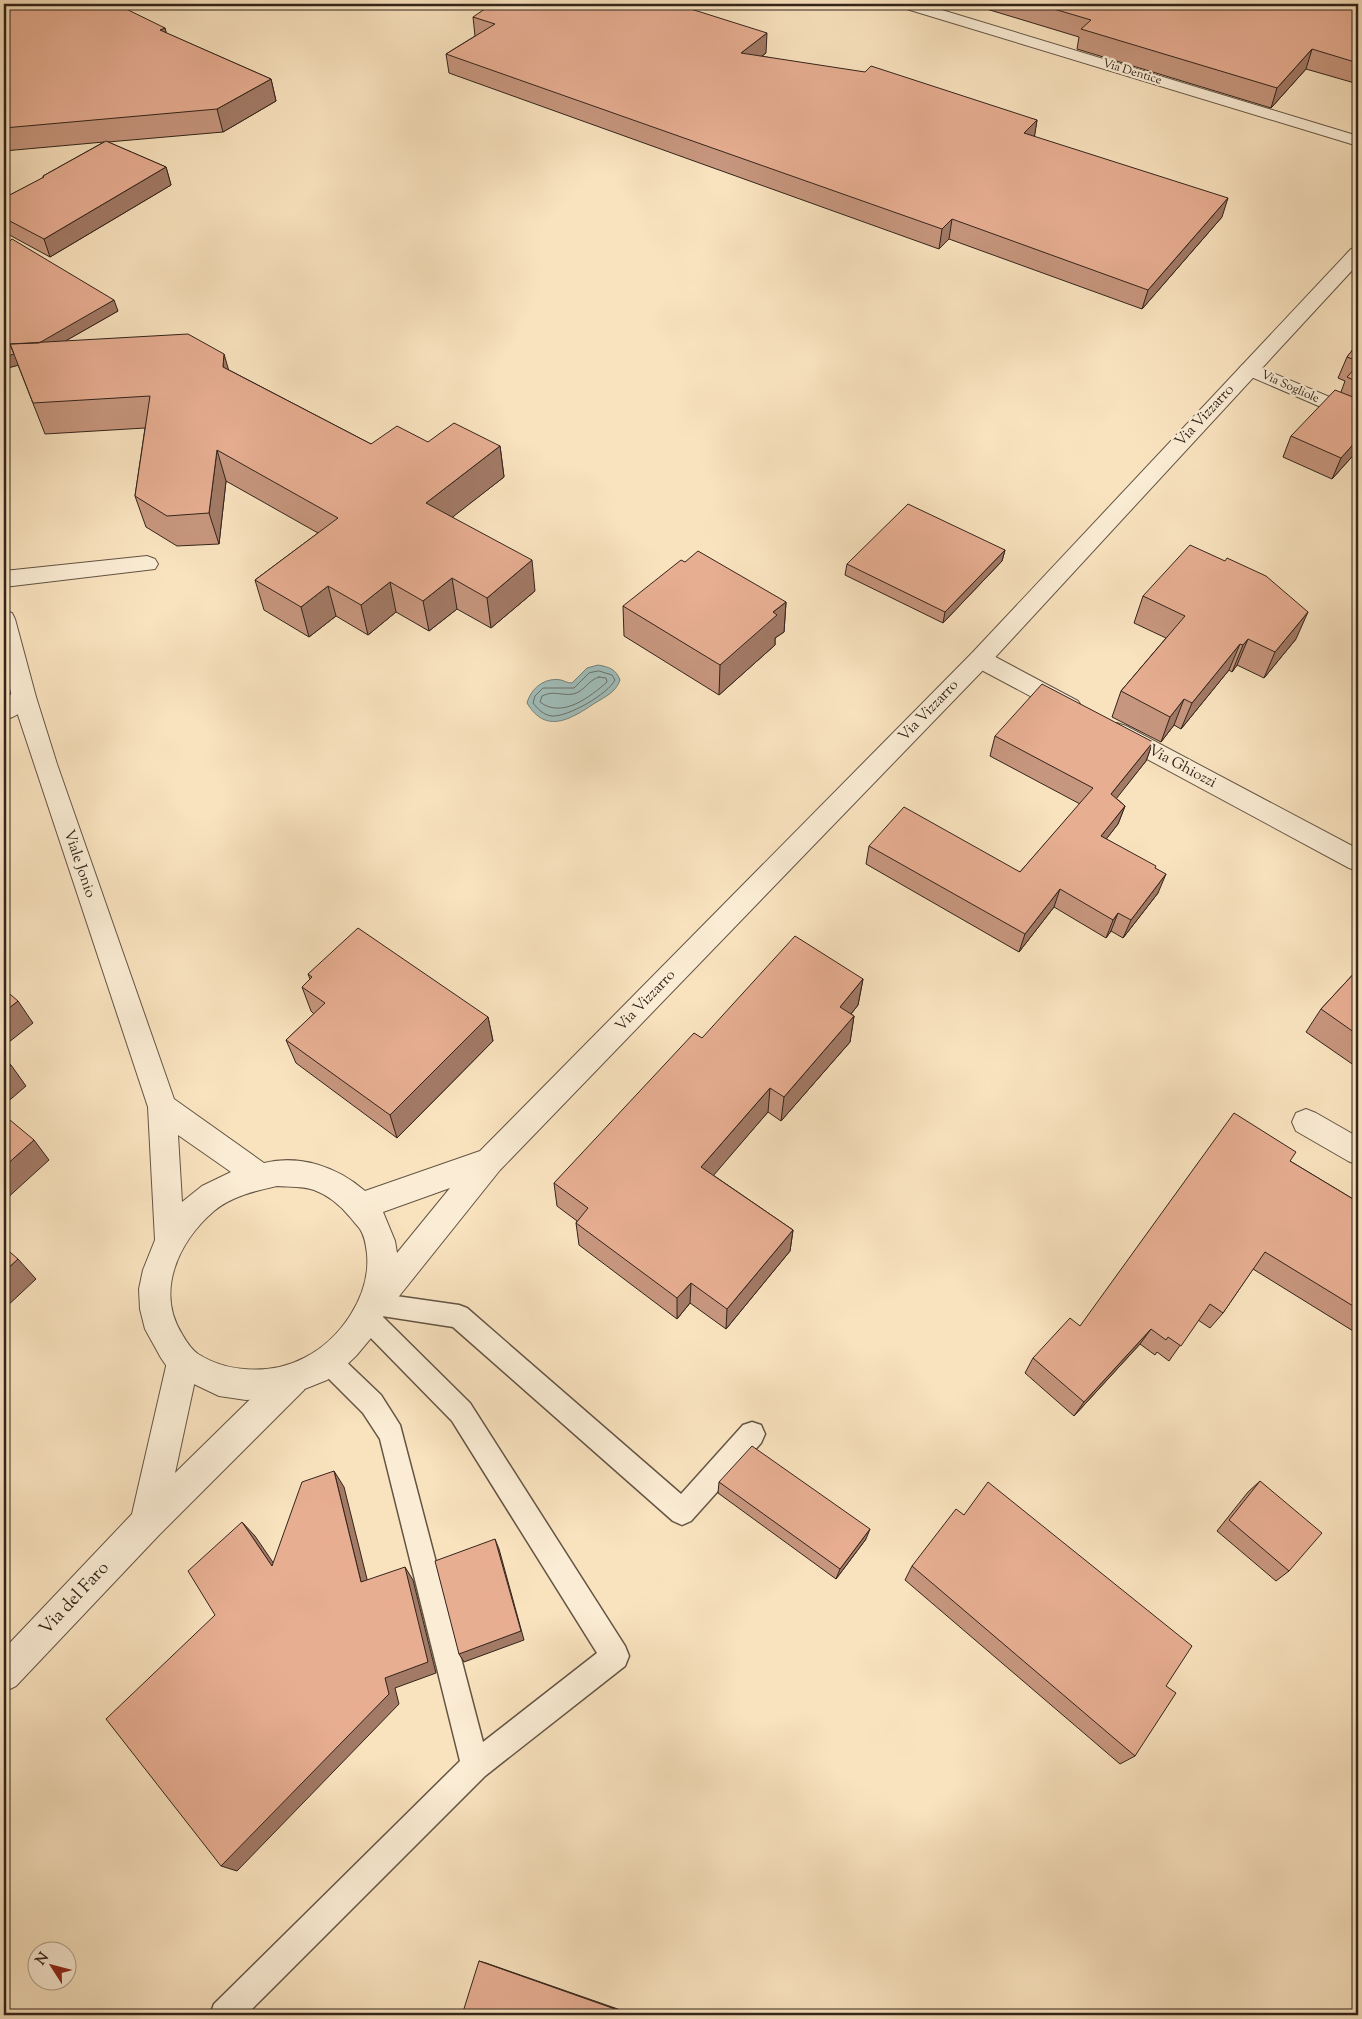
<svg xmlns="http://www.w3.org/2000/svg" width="1362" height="2019" viewBox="0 0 1362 2019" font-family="'Sorts Mill Goudy',serif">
	<rect width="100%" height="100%" fill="#f9e3bf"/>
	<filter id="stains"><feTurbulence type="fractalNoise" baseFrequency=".004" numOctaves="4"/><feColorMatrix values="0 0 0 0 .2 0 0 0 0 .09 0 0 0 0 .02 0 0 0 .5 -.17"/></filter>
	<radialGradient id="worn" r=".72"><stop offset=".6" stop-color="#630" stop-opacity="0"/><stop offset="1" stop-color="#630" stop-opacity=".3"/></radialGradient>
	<path fill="#a0bdba" stroke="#74807a" d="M598 665C609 667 616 669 620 680 616 692 605 697 595 703 571 719 546 735 527 703 531 688 545 677 561 680 565 681 567 683 572 683L587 668Z"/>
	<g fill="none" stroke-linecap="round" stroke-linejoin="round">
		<path stroke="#6a706a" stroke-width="1" d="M599 671 612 675 615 680C608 694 568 717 552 716 543 715 538 709 533 703L535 696 543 688H574L589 673Z
			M599 677 606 678 607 682C590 697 562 719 540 702L542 696C554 690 561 696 573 694 584 692 588 680 599 677Z"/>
		<g stroke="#645444" stroke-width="3">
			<path id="service" d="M375 1293 459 1305 467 1308 681 1494 743 1425 752 1422 761 1425 765 1434 761 1443 691 1521 682 1525 673 1521 453 1327 382 1316 470 1403 625 1646 629 1656 625 1666 485 1776 246 2015H210L214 2004 460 1761 380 1439 363 1413 319 1369 316 1361 319 1353 328 1349 337 1353 381 1395 400 1425 483 1742 597 1653 452 1421 359 1326 355 1318 359 1310 365 1308 363 1304 367 1296Z"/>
		</g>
		<g stroke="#645444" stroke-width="2">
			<path id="minor" d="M898 4H922L1358 136V146L900 7Z
				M1249 363 1358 409V423L1242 373 1239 369 1242 365Z
				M147 556 155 559 158 564 155 569 4 587V571Z
				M980 651 988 653 1078 701 1082 707 1078 713 1070 716 1062 713 972 665 968 659 972 653Z
				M24 688 32 691 36 697C30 708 16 717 4 720V699L16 691Z
				M1117 723 1126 726 1358 849V871L1349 868 1108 738 1105 732 1108 726Z
				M1306 1109 1316 1113 1358 1137V1165L1348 1161 1296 1131 1292 1122 1296 1113Z
				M183 1347 194 1351 199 1362 175 1473 282 1368 293 1364 304 1368 309 1379 304 1390 159 1535 16 1686 4 1692V1649L132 1514 167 1362 172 1351Z"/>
		</g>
		<g stroke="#645444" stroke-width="2">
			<path id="tertiary" d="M1358 247V264L988 665 500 1170 384 1315 371 1338 356 1356 339 1372 327 1380 302 1390 272 1398 246 1400 219 1396 177 1376 170 1371 161 1358 145 1329 140 1309 139 1289 143 1270 155 1240 148 1107 12 697 4 664V611L12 613 15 619 36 697 57 764 174 1099 264 1163C300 1154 338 1167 365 1191L480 1151 972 653 1351 249ZM178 1135 231 1172 202 1186 182 1202ZM277 1186C289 1187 303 1186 314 1190 328 1195 341 1206 350 1217 353 1221 357 1225 360 1229 365 1237 366 1245 367 1254 371 1296 340 1340 304 1358 272 1375 228 1373 198 1354 191 1349 186 1341 182 1334 155 1291 179 1241 214 1211 232 1196 255 1191 277 1186ZM450 1188 397 1253 395 1241 383 1212Z"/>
		</g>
		<use href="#service" fill="#fbedd5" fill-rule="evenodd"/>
		<use href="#minor" fill="#fbedd5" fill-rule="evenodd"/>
		<use href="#tertiary" fill="#fbedd5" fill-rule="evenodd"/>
	</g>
	<path fill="#c7967e" stroke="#33241b" d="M4 4 165 28 166 33 271 79 276 101 223 132 108 142 166 167 171 185 50 257 4 232V198L43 178V176L104 142 4 151Z
		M970 4H1358V84L1306 69 1271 108 1077 49 1079 37Z
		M473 17 766 53 762 56 1037 120 1034 137 1222 217 1142 309 949 239 939 249 449 73 446 54 475 36Z
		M4 247 118 311 65 341 229 370 371 444 428 442 500 446 504 477 452 517 535 591 491 628 457 609 429 631 396 612 368 635 336 616 309 637 264 610 255 580 318 533 226 481 219 544 177 546 146 527 135 496 145 428 45 434 18 365 4 369Z
		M1358 343V450L1332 479 1283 457 1291 436 1341 392 1345 381 1338 378 1347 357Z
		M1005 550 1002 561 943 623 845 575 847 564Z
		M1143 596 1296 639 1264 678 1237 665 1232 672 1229 670 1181 729 1174 725 1161 742 1112 717 1121 691 1166 638 1134 623Z
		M786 602 784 632 775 638V645L719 695 624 636 623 606Z
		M995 736 1153 742 1146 761 1116 798 1125 806 1118 824 1106 839 1155 868 1158 893 1123 938 1111 931 1106 938 1054 907 1019 952 866 864 869 846 1020 872 1080 804 990 756Z
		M1358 969V1068L1306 1032 1321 1009Z
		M308 974 488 1017 493 1041 397 1138 296 1063 286 1040 314 1014 311 1011 302 987 310 979Z
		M863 979 858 1005 851 1014 854 1016 850 1042 781 1121 768 1112 713 1175 793 1230 790 1251 726 1329 690 1303 677 1319 579 1245 576 1223 577 1221 557 1206 554 1183 702 1038Z
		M1290 1161 1358 1202V1334L1253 1269 1223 1313 1210 1328 1198 1320 1169 1361 1157 1352 1155 1355 1140 1344 1074 1416 1025 1373 1033 1358 1080 1326Z
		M1260 1481 1289 1571 1276 1581 1217 1531 1248 1492Z
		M719 1482 866 1539 836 1579 718 1493Z
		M964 1515 1166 1686 1135 1756 1120 1764 905 1580 912 1566Z"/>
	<path fill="#a27a66" stroke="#33241b" d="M165 28 171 50 160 30Z
		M767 33 766 53 740 72 741 53Z
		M1312 49 1306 69 1271 108 1277 88Z
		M271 79 276 101 223 132 217 109Z
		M1037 120 1034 140 1024 133Z
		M166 167 171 185 50 257 44 239Z
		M1228 198 1222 217 1142 309 1148 290Z
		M952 219 949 239 939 249 942 229Z
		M114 300 118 311 27 363 4 369V357Z
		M224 354 233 385 223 367Z
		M1358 439V450L1332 479 1341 458Z
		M500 446 504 477 431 534 426 503Z
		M217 450 226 481 219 544 209 513Z
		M1005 550 1002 561 943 623 945 612Z
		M532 560 535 591 491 628 487 598Z
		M452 578 457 609 429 631 423 601Z
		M390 582 396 612 368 635 361 605Z
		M328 586 336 616 309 637 301 607Z
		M786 602 784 632 775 638V645L719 695 720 665 773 612Z
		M1308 612 1296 639 1264 678 1275 652Z
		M1248 639 1237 665 1232 672 1243 645Z
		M1240 644 1229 670 1181 729 1192 703Z
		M1184 699 1174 725 1161 742 1170 717Z
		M1153 742 1146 761 1105 813 1111 794Z
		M1125 806 1118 824 1094 855 1101 836Z
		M1166 874 1158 893 1123 938 1131 920Z
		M1060 889 1054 907 1019 952 1025 934Z
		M1118 913 1111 931 1106 938 1113 920Z
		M863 979 858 1005 836 1033 840 1007Z
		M18 1001 33 1023 4 1046V1012Z
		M854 1016 850 1042 781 1121 784 1097Z
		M488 1017 493 1041 397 1138 390 1115Z
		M11 1065 26 1086 4 1105V1071Z
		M770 1088 768 1112 701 1190V1167Z
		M34 1140 49 1160 4 1201V1167Z
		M793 1230 790 1251 726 1329 727 1309Z
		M18 1259 36 1279 4 1309V1272Z
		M691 1283 690 1303 677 1319V1298Z
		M1151 1329 1140 1344 1074 1416 1084 1402Z
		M334 1471 344 1487 371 1595 361 1582Z
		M242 1522 255 1536 285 1580 272 1566Z
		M870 1529 866 1539 836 1579 840 1569Z
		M495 1539 499 1549 524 1640 464 1662 459 1654Z
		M405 1567 413 1580 436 1673 395 1688 399 1704 237 1871 221 1866 385 1678Z
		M479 1961 486 1963 635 2015H632Z"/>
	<path fill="#e7ae92" stroke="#33241b" d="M4 4H116L165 28 160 30 271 79 217 109 4 128Z
		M492 4H675L767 33 741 53 865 72 871 66 1037 120 1024 133 1228 198 1148 290 952 219 942 229 446 54 495 24 473 17Z
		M1037 4H1358V63L1312 49 1277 88 1081 29 1091 20Z
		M106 141 166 167 44 239 4 218V198L44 177 43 176Z
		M12 239 114 300 39 343 10 344 14 354 4 357V247Z
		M188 334 224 354 223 367 371 444 397 426 428 442 454 423 500 446 426 503 532 560 487 598 452 578 423 601 390 582 361 605 328 586 301 607 255 580 338 518 217 450 209 513 167 516 135 496 150 396 33 403 10 344Z
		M1358 343V361L1347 357Z
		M1358 365V382L1347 377Z
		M1335 390 1358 399V439L1341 458 1291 436Z
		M908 504 1005 550 945 612 847 564Z
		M1190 545 1225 561 1227 558 1266 576 1308 612 1275 652 1248 639 1243 645 1240 644 1192 703 1184 699 1170 717 1121 691 1185 616 1143 596Z
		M698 551 786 602 773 612 777 615 720 665 623 606 681 560 685 562Z
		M1042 684 1153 742 1111 794 1125 806 1101 836 1156 866 1155 868 1166 874 1131 920 1118 913 1113 920 1060 889 1025 934 869 846 904 807 1020 872 1093 788 995 736Z
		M358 928 488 1017 390 1115 286 1040 325 1003 302 987 312 977 308 974Z
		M795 936 863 979 840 1007 854 1016 784 1097 770 1088 701 1167 793 1230 727 1309 691 1283 677 1298 576 1223 588 1208 554 1183 694 1033 702 1038Z
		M1358 969V1035L1321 1009Z
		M4 989 18 1001 4 1012Z
		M4 1059 11 1065 4 1071Z
		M1234 1113 1296 1152 1290 1161 1358 1202V1309L1265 1252 1223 1313 1210 1304 1181 1346 1168 1337 1166 1340 1151 1329 1084 1402 1033 1358 1070 1318 1080 1326Z
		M4 1115 34 1140 4 1167Z
		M4 1247 18 1259 4 1272Z
		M752 1446 870 1529 840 1569 719 1482Z
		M334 1471 361 1582 405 1567 428 1662 385 1678 389 1694 221 1866 106 1719 215 1615 188 1571 242 1522 272 1566 302 1482Z
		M1260 1481 1322 1533 1289 1571 1229 1520Z
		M988 1482 1192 1646 1166 1686 1176 1693 1135 1756 912 1566 956 1509 964 1515Z
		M495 1539 521 1631 459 1654 435 1561Z
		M479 1961 632 2015H462Z"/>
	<g text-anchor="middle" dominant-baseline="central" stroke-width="4.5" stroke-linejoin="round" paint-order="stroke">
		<g font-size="12" fill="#33241b" stroke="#fbedd5">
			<text transform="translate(1132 72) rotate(17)">Via Dentice</text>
			<text transform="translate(1290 387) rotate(24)">Via Sogliole</text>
		</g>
		<g font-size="15" fill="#33241b" stroke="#fbedd5">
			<text transform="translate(1205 416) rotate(-47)">Via Vizzarro</text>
			<text transform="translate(929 711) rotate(-46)">Via Vizzarro</text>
			<text transform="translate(1182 767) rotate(28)">Via Ghiozzi</text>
			<text transform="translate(79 864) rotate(71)">Viale Jonio</text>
			<text transform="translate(646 1001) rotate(-46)">Via Vizzarro</text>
		</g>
		<g font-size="18" fill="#33241b" stroke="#fbedd5">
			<text transform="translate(75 1599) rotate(-47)">Via del Faro</text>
		</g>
	</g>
	<rect width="1362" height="2019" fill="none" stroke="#f9e3bf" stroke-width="20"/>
	<rect x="5" y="5" width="1352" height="2009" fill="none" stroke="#33241b" stroke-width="2.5"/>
	<rect x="10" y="10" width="1342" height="1999" fill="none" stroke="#33241b"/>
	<g transform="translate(52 1966) rotate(306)"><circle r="24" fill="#fbedd5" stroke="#ab9d8b"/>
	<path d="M0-4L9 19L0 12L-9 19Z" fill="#8f2418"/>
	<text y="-8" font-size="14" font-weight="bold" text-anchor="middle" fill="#33241b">N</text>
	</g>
	<rect width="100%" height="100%" filter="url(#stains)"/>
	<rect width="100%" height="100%" fill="url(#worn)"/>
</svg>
